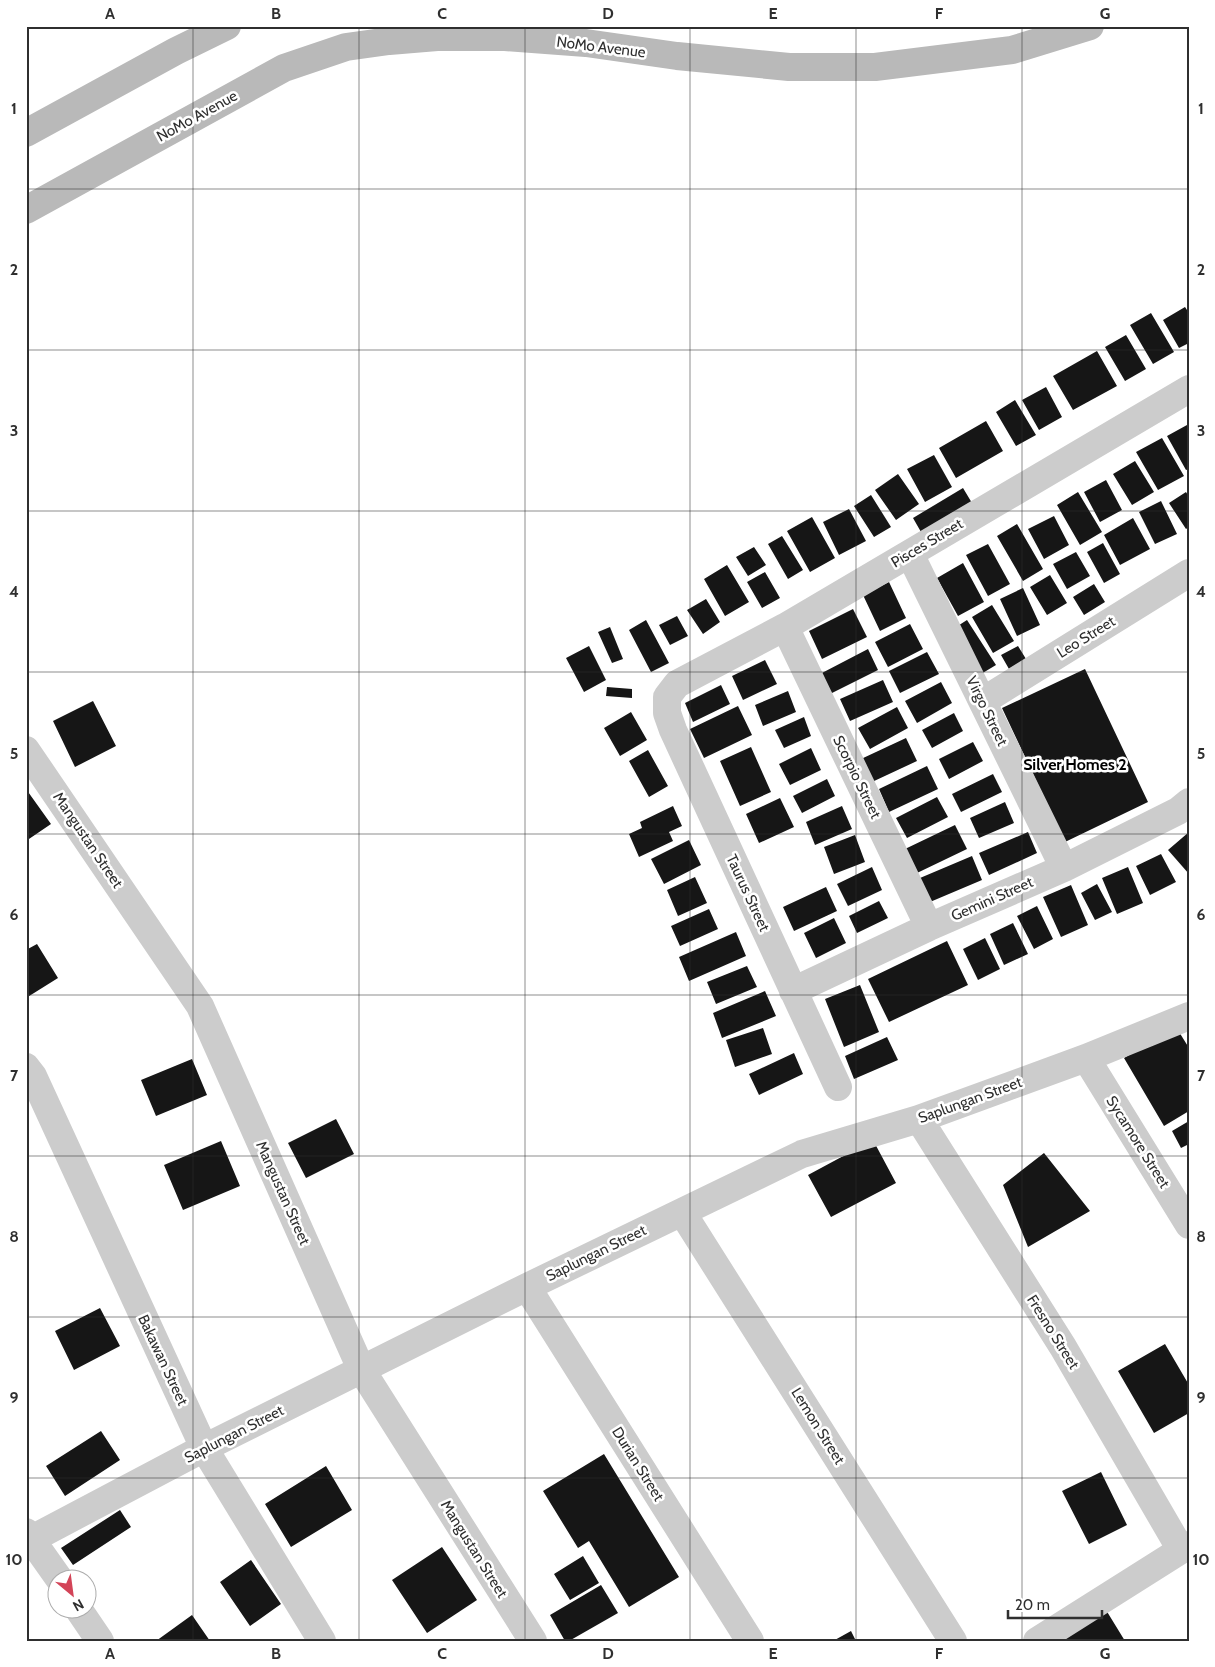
<svg xmlns="http://www.w3.org/2000/svg" width="1215" height="1667" viewBox="0 0 1215 1667" font-family="Cabin,sans-serif">
	<rect width="100%" height="100%" fill="#fff"/>
	<path fill="#161616" d="M1185 307 1189 313V343L1179 348 1163 320Z
		M1151 313 1174 352 1153 364 1130 325Z
		M1126 335 1146 369 1125 381 1105 347Z
		M1097 351 1117 386 1073 410 1053 376Z
		M1046 387 1062 417 1039 430 1022 400Z
		M1015 400 1036 435 1016 446 996 412Z
		M986 421 1003 451 956 478 939 448Z
		M1187 425 1189 428V469L1186 470 1167 436Z
		M1162 438 1184 476 1158 490 1136 452Z
		M934 455 952 487 925 502 907 469Z
		M1135 461 1154 492 1132 505 1113 474Z
		M898 474 919 504 896 520 875 490Z
		M1106 480 1122 510 1100 522 1084 492Z
		M963 488 972 503 921 532 913 518Z
		M1078 492 1102 532 1080 545 1057 505Z
		M1186 492 1189 497V527L1186 529 1169 503Z
		M871 495 891 527 874 537 854 506Z
		M1161 501 1177 534 1155 544 1139 512Z
		M849 509 866 541 839 555 823 522Z
		M1054 516 1069 545 1044 559 1028 529Z
		M812 517 835 558 810 572 787 531Z
		M1133 518 1150 549 1120 565 1104 535Z
		M1017 524 1043 569 1023 581 997 536Z
		M782 536 803 570 788 579 768 544Z
		M1103 543 1120 574 1104 583 1087 552Z
		M988 544 1010 584 988 596 966 555Z
		M754 547 766 565 748 576 736 557Z
		M1076 552 1090 576 1067 589 1053 564Z
		M963 563 984 602 958 616 937 578Z
		M727 565 749 602 725 616 704 579Z
		M765 572 780 598 762 608 747 582Z
		M1050 575 1067 603 1047 615 1030 587Z
		M889 582 906 618 880 631 863 595Z
		M1094 584 1105 602 1084 615 1073 597Z
		M1023 588 1040 625 1017 636 1000 599Z
		M706 599 720 622 703 634 687 610Z
		M992 605 1014 641 993 653 972 617Z
		M853 609 867 637 822 659 809 631Z
		M677 616 688 636 670 645 659 625Z
		M646 620 669 663 651 672 629 630Z
		M967 620 996 665 981 674 953 629Z
		M910 624 923 649 888 667 875 642Z
		M610 627 623 659 612 663 598 632Z
		M589 646 606 680 584 692 566 658Z
		M1018 646 1026 659 1009 669 1001 655Z
		M868 649 878 670 830 694 820 674Z
		M927 652 939 674 900 693 889 671Z
		M765 660 777 684 743 700 732 676Z
		M1085 669 1148 802 1065 842 1002 708Z
		M883 680 893 702 850 721 840 699Z
		M941 682 952 703 917 723 905 701Z
		M721 685 730 704 693 722 685 703Z
		M607 687 632 689V698L606 696Z
		M788 691 796 712 763 726 755 705Z
		M93 701 116 746 75 767 53 721Z
		M738 706 752 735 704 758 690 729Z
		M897 707 908 728 870 749 858 728Z
		M631 712 647 740 620 756 604 728Z
		M954 713 963 731 932 748 922 730Z
		M804 717 811 736 784 748 775 730Z
		M906 738 917 761 872 782 861 759Z
		M973 742 983 761 949 779 939 759Z
		M751 747 771 792 740 806 720 761Z
		M811 748 821 770 790 785 779 764Z
		M648 750 668 786 649 797 629 761Z
		M927 766 938 789 889 812 879 789Z
		M993 774 1002 792 961 812 952 794Z
		M827 779 835 796 802 813 793 796Z
		M26 789 51 824 26 841Z
		M937 797 948 817 907 838 896 818Z
		M780 798 794 827 759 843 746 814Z
		M1005 802 1014 823 979 838 970 818Z
		M673 806 682 826 669 832 673 841 639 857 629 834 642 828 640 822Z
		M842 806 852 829 815 845 806 822Z
		M955 825 967 849 917 873 905 849Z
		M1028 832 1037 853 989 875 979 853Z
		M1189 832V874L1168 850Z
		M855 835 865 862 834 874 824 847Z
		M689 840 701 865 664 884 651 859Z
		M1161 854 1176 882 1150 895 1136 866Z
		M972 856 982 880 930 902 920 878Z
		M872 867 882 890 848 906 837 884Z
		M1128 867 1143 903 1117 914 1102 878Z
		M695 877 707 903 678 916 667 890Z
		M1097 884 1112 912 1095 920 1081 893Z
		M1071 885 1088 925 1061 937 1043 897Z
		M826 887 837 911 794 931 783 907Z
		M879 901 888 918 857 933 849 916Z
		M1037 906 1053 939 1034 949 1017 916Z
		M709 909 718 929 680 946 671 926Z
		M834 918 846 943 816 958 804 933Z
		M1013 923 1028 954 1004 965 990 934Z
		M736 932 746 956 689 981 679 957Z
		M985 938 1000 969 978 980 963 949Z
		M947 941 968 985 889 1022 868 979Z
		M37 944 58 978 26 998V950Z
		M747 966 757 987 716 1004 707 982Z
		M860 985 879 1032 844 1047 825 999Z
		M765 991 776 1016 722 1038 713 1013Z
		M1176 1027 1189 1048V1111L1164 1126 1124 1058Z
		M763 1028 772 1054 735 1067 726 1040Z
		M887 1037 898 1060 854 1079 845 1056Z
		M794 1053 803 1074 759 1095 749 1074Z
		M192 1059 207 1095 156 1116 141 1080Z
		M336 1119 354 1154 306 1178 288 1143Z
		M1189 1121V1144L1181 1148 1172 1131Z
		M873 1140 896 1183 831 1217 808 1175Z
		M221 1141 240 1186 183 1210 164 1165Z
		M1044 1153 1090 1211 1028 1247 1003 1185Z
		M100 1308 120 1346 74 1370 55 1331Z
		M1165 1344 1189 1385V1413L1154 1433 1118 1371Z
		M101 1431 120 1460 65 1496 46 1466Z
		M604 1454 679 1577 629 1607 589 1541 578 1548 543 1491Z
		M326 1466 352 1510 291 1547 265 1504Z
		M1101 1472 1127 1525 1089 1544 1062 1491Z
		M120 1510 131 1527 73 1565 61 1548Z
		M442 1547 477 1600 427 1633 392 1580Z
		M583 1556 599 1583 570 1600 554 1574Z
		M251 1560 281 1604 250 1626 220 1582Z
		M601 1585 618 1613 569 1641H565L550 1615Z
		M1106 1610 1125 1641H1054Z
		M192 1615 210 1641H156Z
		M851 1631 856 1641H833Z"/>
	<g fill="none" stroke-linecap="round" stroke-linejoin="round">
		<path stroke="#ccc" stroke-width="28" d="M910 554 1064 868
			M785 627 929 927
			M983 701 1189 573
			M26 750 200 1006 361 1369 533 1641
			M793 991 929 927 1064 868 1178 811 1189 802
			M1086 1058 1189 1225
			M26 1067 33 1076 204 1448 322 1641
			M838 1087 673 730 667 713V697L677 684 785 627 1189 389
			M919 1119 1063 1347 1181 1550
			M682 1212 953 1641
			M527 1287 750 1641
			M26 1532 60 1580
			M26 1542 204 1448 527 1287 802 1154 919 1119 1086 1058 1189 1016
			M79 1610 100 1641
			M1037 1641 1189 1545"/>
		<path stroke="#b9b9b9" stroke-width="28" d="M26 133 176 51 227 26
			M26 210 284 68 346 47 389 41 437 37H505L586 43 677 56 789 67H875L1012 50 1090 26"/>
	</g>
	<path fill="none" stroke="#2f2f2f" stroke-width="1" stroke-opacity="0.55" d="M193 26V1641M359 26V1641M525 26V1641M690 26V1641M856 26V1641M1022 26V1641M26 189H1189M26 350H1189M26 511H1189M26 672H1189M26 834H1189M26 995H1189M26 1156H1189M26 1317H1189M26 1478H1189"/>
	<g text-anchor="middle" dominant-baseline="central" stroke-width="5" stroke-linejoin="round" paint-order="stroke">
		<g font-size="15" fill="#2f2f2f" stroke="#fff">
			<text transform="translate(601 47) rotate(7)">NoMo Avenue</text>
			<text transform="translate(197 116) rotate(-29)">NoMo Avenue</text>
			<text transform="translate(927 543) rotate(-31)">Pisces Street</text>
			<text transform="translate(1086 637) rotate(-32)">Leo Street</text>
			<text transform="translate(987 711) rotate(64)">Virgo Street</text>
			<text transform="translate(857 777) rotate(64)">Scorpio Street</text>
			<text transform="translate(88 840) rotate(56)">Mangustan Street</text>
			<text transform="translate(748 893) rotate(65)">Taurus Street</text>
			<text transform="translate(992 899) rotate(-24)">Gemini Street</text>
			<text transform="translate(970 1100) rotate(-20)">Saplungan Street</text>
			<text transform="translate(1138 1142) rotate(58)">Sycamore Street</text>
			<text transform="translate(283 1193) rotate(66)">Mangustan Street</text>
			<text transform="translate(596 1253) rotate(-26)">Saplungan Street</text>
			<text transform="translate(1053 1332) rotate(58)">Fresno Street</text>
			<text transform="translate(163 1360) rotate(65)">Bakawan Street</text>
			<text transform="translate(818 1426) rotate(58)">Lemon Street</text>
			<text transform="translate(234 1434) rotate(-27)">Saplungan Street</text>
			<text transform="translate(638 1464) rotate(58)">Durian Street</text>
			<text transform="translate(474 1549) rotate(58)">Mangustan Street</text>
		</g>
		<g font-size="16" font-weight="bold" fill="#000" stroke="#fff">
			<text x="1075" y="764">Silver Homes 2</text>
		</g>
	</g>
	<rect width="1215" height="1667" fill="none" stroke="#ffffff" stroke-width="55"/>
	<g transform="translate(72 1594) rotate(151)"><circle r="24" fill="#ffffff" stroke="#acacac"/>
	<path d="M0-4L9 19L0 12L-9 19Z" fill="#d34458"/>
	<text y="-8" font-size="14" font-weight="bold" text-anchor="middle" fill="#2f2f2f">N</text>
	</g>
	<path d="M1008 1610v8h94v-8" fill="none" stroke="#2f2f2f" stroke-width="2.5"/>
	<text x="1015" y="1610" font-size="15" fill="#2f2f2f" stroke="#ffffff" stroke-width="4" paint-order="stroke">20 m</text>
	<rect x="28" y="28" width="1160" height="1612" fill="none" stroke="#2f2f2f" stroke-width="2"/>
	<g font-size="16" text-anchor="middle" font-weight="bold" fill="#2f2f2f">
		<text x="110" y="19">A</text>
		<text x="276" y="19">B</text>
		<text x="442" y="19">C</text>
		<text x="608" y="19">D</text>
		<text x="773" y="19">E</text>
		<text x="939" y="19">F</text>
		<text x="1105" y="19">G</text>
		<text x="14" y="114">1</text>
		<text x="1201" y="114">1</text>
		<text x="14" y="275">2</text>
		<text x="1201" y="275">2</text>
		<text x="14" y="436">3</text>
		<text x="1201" y="436">3</text>
		<text x="14" y="597">4</text>
		<text x="1201" y="597">4</text>
		<text x="14" y="759">5</text>
		<text x="1201" y="759">5</text>
		<text x="14" y="920">6</text>
		<text x="1201" y="920">6</text>
		<text x="14" y="1081">7</text>
		<text x="1201" y="1081">7</text>
		<text x="14" y="1242">8</text>
		<text x="1201" y="1242">8</text>
		<text x="14" y="1403">9</text>
		<text x="1201" y="1403">9</text>
		<text x="14" y="1565">10</text>
		<text x="1201" y="1565">10</text>
		<text x="110" y="1659">A</text>
		<text x="276" y="1659">B</text>
		<text x="442" y="1659">C</text>
		<text x="608" y="1659">D</text>
		<text x="773" y="1659">E</text>
		<text x="939" y="1659">F</text>
		<text x="1105" y="1659">G</text>
	</g>
</svg>
